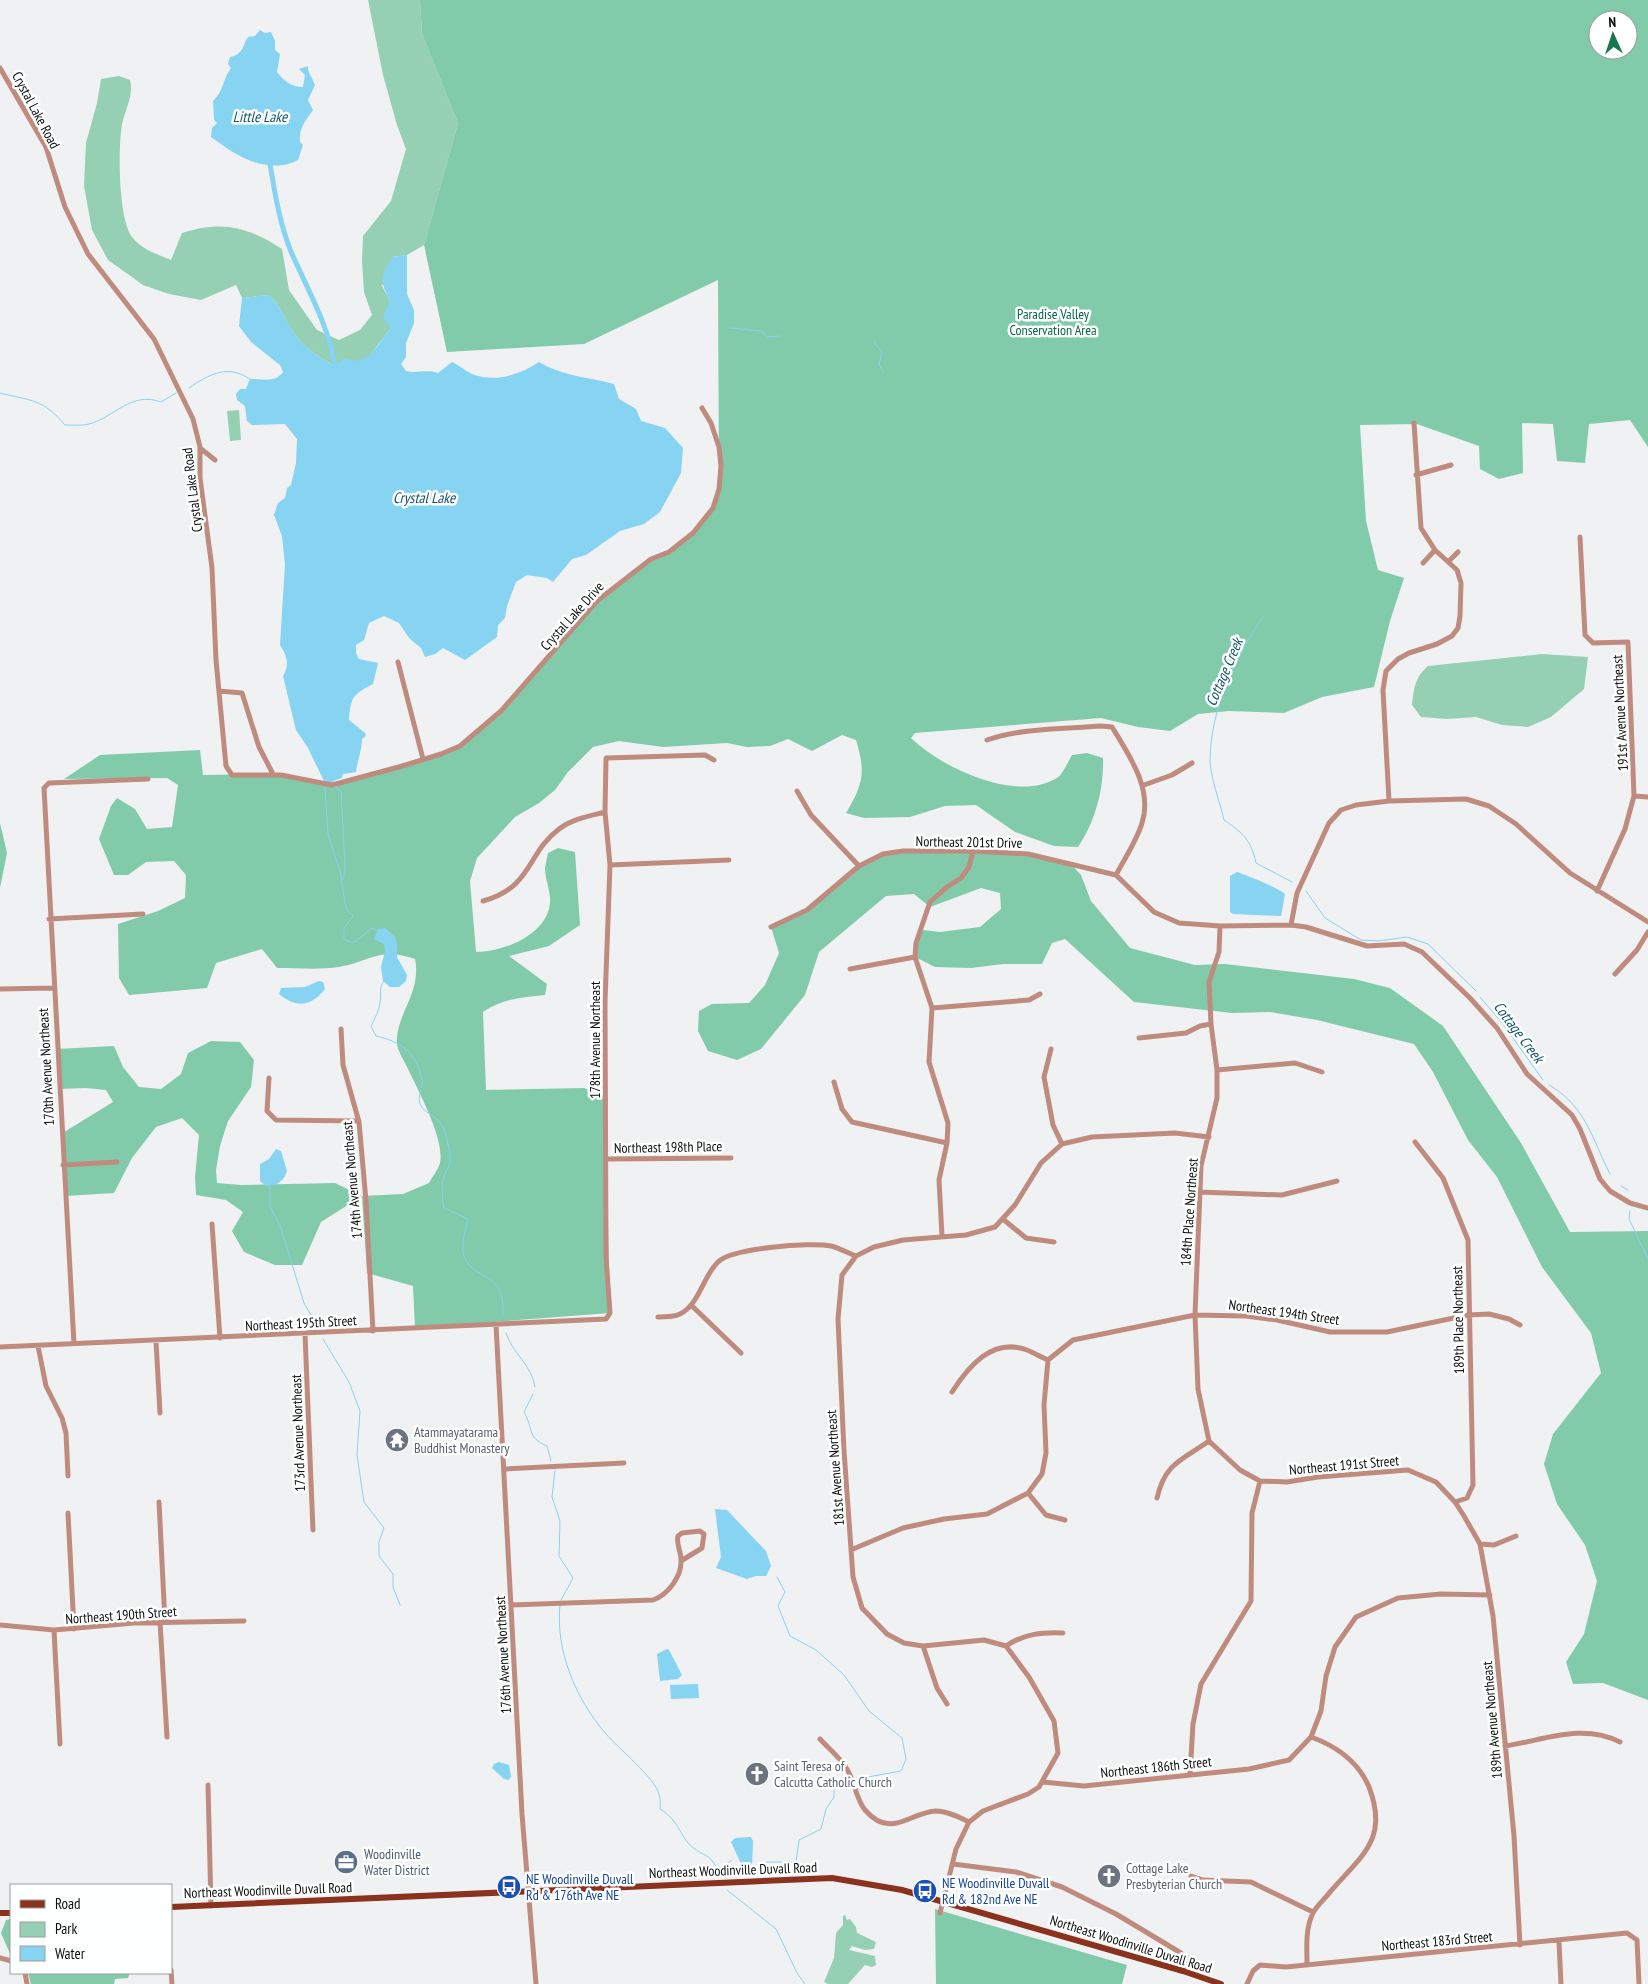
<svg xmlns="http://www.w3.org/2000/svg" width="1648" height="1984" viewBox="0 0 1648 1984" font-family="'PT Sans Narrow',sans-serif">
	<rect width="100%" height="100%" fill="#f0f1f2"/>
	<path fill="#95cfb4" d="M368 0H420L422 34 458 123 424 245 407 255 392 257 382 286 390 301V329L367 359 335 366C318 357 300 345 290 327 281 312 282 307 268 295L242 298 236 285 201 300 169 294 143 285 108 260 92 230 84 186 86 143 97 103 101 79 119 76 130 80C134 95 125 110 122 124 118 148 118 218 132 237 142 250 157 254 171 260L182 233C222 220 248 227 282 249L289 290 317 330 339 340 360 330 372 315 364 292 362 261 363 236 391 201 406 149 397 125 383 75Z
		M239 410 241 440 230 441 227 411Z
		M1542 654 1588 657 1584 689 1551 717 1528 727 1502 725 1476 717 1447 719 1421 717 1412 705C1414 688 1415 677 1428 666Z
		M845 1915 847 1920 850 1919 856 1927 857 1933 876 1942 874 1949 865 1950 852 1946 849 1950 875 1956 876 1965 872 1967 865 1965 848 1984H828L824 1982 834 1958 836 1933 843 1925V1916Z"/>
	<path fill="#82cbaa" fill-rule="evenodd" d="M420 0H1648V447L1630 420 1589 424 1585 463 1557 461 1553 424 1522 423 1523 473 1499 479 1480 469 1479 446 1417 424 1360 425 1366 521 1378 570 1404 578 1390 621 1374 687 1322 697 1284 713 1229 711 1198 714 1170 731 1138 727 1101 718 915 733 911 738C942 768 1016 803 1057 778 1063 774 1068 762 1072 755L1087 753 1103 758C1104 789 1095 822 1078 847L1054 846 1015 832 976 805 945 806 910 817 864 818 846 813C863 785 866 772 856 740L842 735 812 751 788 739 770 746 747 747 727 743 663 747 619 741 593 747 568 772 555 790 539 803 515 817 477 858 470 881 476 952C503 952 547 935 550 903 551 891 545 880 545 868 546 863 547 858 548 853L558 848 575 852 580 925 549 946 509 956 547 984 545 995C523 997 501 999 483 1012L486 1090 584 1088 608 1097 606 1124 610 1313 415 1328 413 1286 367 1273 362 1196 321 1222 302 1265H275L244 1252 232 1231 243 1212 226 1200 196 1195 195 1177 199 1135 182 1118 156 1127 132 1158 114 1193 65 1196 61 1134 113 1102 106 1090 86 1088 59 1089 57 1049 114 1046 123 1067 139 1087 161 1089 181 1074 188 1053 211 1041 240 1042 254 1060 251 1087 228 1121 220 1146 216 1170 217 1183 241 1185 335 1183 362 1196 403 1194 429 1183C432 1177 438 1170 440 1163 445 1140 418 1090 408 1069 405 1062 398 1052 397 1044 395 1015 422 993 415 959 378 947 372 961 339 967 320 970 297 968 277 968L262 949 216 963 207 988 129 995 119 978 118 924 158 911 185 898 186 875 174 861 146 862 128 875H114L99 839 111 806 117 798 135 809 147 829 172 827 178 785 167 778 64 779 100 755 200 750 203 775 273 774 326 785 461 747 501 711 597 601 651 559 669 552 693 533 713 508 719 489 718 280 584 344 447 352 424 245 458 123 422 34ZM1598 20H1628V50H1598Z
		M0 823 7 853 0 888Z
		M903 851 1028 854 1071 864 1081 875 1091 901 1130 948 1195 965 1225 964 1354 979 1390 988 1443 1026 1521 1143 1570 1232 1648 1231V1700L1603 1683 1573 1684 1566 1662 1584 1634 1597 1581 1585 1545 1557 1504 1544 1464 1553 1434 1601 1373 1591 1333 1542 1267 1497 1177 1468 1140 1433 1072 1414 1044 1317 1020 1270 1012 1232 1013 1134 1002 1065 939 1052 943 1042 964H1003L971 968 935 967 915 957 916 943 923 930 940 932 980 927 1001 909 1000 893 981 888 930 907 914 894 886 896 819 952 805 995 761 1049 737 1060 708 1051 698 1031 699 1011 712 1004 749 1003 765 985 779 953 771 927C782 921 795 917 806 910 846 886 850 860 903 851Z
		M935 1909 1127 1965 1122 1984H936Z
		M11 1919V1956L1 1933 6 1920Z
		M28 1973H130L128 1978 115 1979 114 1984H31Z"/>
	<path fill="#86d3f2" d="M260 30 265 33 271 32 275 41V50L280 54 277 72C284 81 292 87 303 87L305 75 299 69 308 66V70L315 85 308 100 313 110C306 120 299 127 300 142L303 145 298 160C293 162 288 165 283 165 255 169 232 152 211 137L212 128 217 123 214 120 213 101C224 91 223 78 231 68L228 64 230 57C244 54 242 46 248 37L255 36Z
		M407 255V294L414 310V323L406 343V357L401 364 406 371C418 374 425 369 438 373L452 362C459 365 465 371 472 374 496 383 519 375 539 362 563 376 587 377 614 384L619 399 636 409 641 421 665 428 683 448 681 473 660 512 644 524 620 531 586 555 572 559 553 582 547 578 527 575 516 582 507 606 505 618 498 625 497 637 465 660 443 648 435 654 425 657 421 648 409 638 399 623 384 616 369 623 364 640 356 645V653L359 659 378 663 373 684C352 695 351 697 349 720L365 733 366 736 362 739C362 751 357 761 356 772L343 774 342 778 333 781 337 787 334 788 330 783 324 781 308 748 296 730 283 676C290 664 287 656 280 645L285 565 282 536 274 515 278 503 285 498 287 488 291 485 296 463 297 439 285 424 252 425 247 421 245 406 237 400 236 394 240 389H246L250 379C263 378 274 384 283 372L280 365 251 342 239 326 242 298 268 295C282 307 281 312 290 327 300 345 318 357 335 366L345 358C367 368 377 345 390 329L389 324 382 318 390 301C379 280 381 276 392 257Z
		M1237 872C1244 874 1281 889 1285 894L1281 916 1233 914 1230 912V876Z
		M385 928 395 937 397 943V957L407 975 406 981 399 987H390L383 981 381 967 385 951 384 944 374 939 378 929Z
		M319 981 323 982 325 989C311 1007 296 1008 279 994L281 988 305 987Z
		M276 1149 281 1151 287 1171C284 1181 277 1186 266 1186L260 1181V1164L269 1159Z
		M715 1509 727 1510 766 1551 771 1566 766 1576H756L747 1579 716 1568 721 1557Z
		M667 1649 669 1650 682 1675 678 1679 660 1681 657 1654Z
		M698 1684 699 1698 671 1699 670 1685Z
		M499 1762 509 1765 511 1776 509 1780 504 1779 492 1768 494 1764Z
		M751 1837 753 1841 752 1866 743 1868 731 1842 735 1838Z"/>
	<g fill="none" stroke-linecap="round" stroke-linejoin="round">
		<path stroke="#86d3f2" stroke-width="1" d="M730 328 761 331 768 337 779 336
			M874 342 882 352 879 364 883 372
			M189 388C209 374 228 364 250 379
			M0 393C32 401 43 399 65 425 73 425 82 426 89 424 115 417 131 391 161 402L176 393
			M1263 617C1235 658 1211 708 1210 759 1210 777 1220 802 1224 820 1243 833 1251 840 1256 863L1292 882
			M336 787 341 792 345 866V875L341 882
			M325 788 328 834 340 871 346 909 353 916 344 928V939L353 943 372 928 377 931
			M1306 891 1325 918 1361 940 1379 941 1407 937 1428 944 1476 991
			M384 981C378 988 382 994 380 1002 379 1011 375 1018 371 1026L376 1036C402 1042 417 1053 422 1081 423 1088 417 1096 420 1104 424 1114 439 1116 443 1128 447 1138 451 1152 450 1162 449 1167 445 1172 444 1177 441 1187 442 1197 444 1208L468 1219C462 1242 456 1261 481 1274 487 1277 496 1282 499 1289 503 1296 503 1308 503 1316
			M1480 997 1503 1024 1543 1080
			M1549 1085C1586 1106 1592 1139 1610 1174
			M270 1186V1207L280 1225 304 1303 316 1324
			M1621 1186 1628 1190
			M1630 1211 1629 1219 1648 1259
			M506 1333C512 1353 532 1365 535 1387
			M323 1339 349 1382 360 1411 357 1455 364 1502 384 1528 379 1542V1556L393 1574V1587L400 1605
			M533 1394 524 1412C534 1429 526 1437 547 1446L551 1461
			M555 1470 552 1497 560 1521 559 1556 573 1578 561 1600
			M777 1577 785 1592 778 1606 790 1636 816 1650 844 1675 869 1711 902 1738 906 1759 901 1771 868 1777 859 1781
			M560 1604C555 1651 576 1699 606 1734 618 1748 655 1778 659 1794 661 1799 660 1805 660 1809 679 1821 678 1832 690 1845 704 1858 712 1852 719 1875
			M767 1862H796L799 1840 821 1829 826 1809 834 1797V1788L838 1782
			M719 1870 732 1860
			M727 1890 776 1929 797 1973 805 1984"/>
		<path stroke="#86d3f2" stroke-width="5" d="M270 164C275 194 280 226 292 254 309 292 328 325 335 366"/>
		<path stroke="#bf8b7f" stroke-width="5" d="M0 68 46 147 65 207 88 254 154 339 193 419 200 447V478L212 568 216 660 226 766 232 775H281L332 785 399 767 441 754 460 746 501 711 597 601 651 559 669 552 693 533 713 508 719 489 721 466 719 447 711 423 702 408
			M200 448 215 460
			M1416 475 1451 465
			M1580 537 1585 635 1593 643 1628 642 1634 796 1625 829 1597 891
			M1449 561 1458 552
			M1423 563 1435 550
			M398 662 423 759
			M219 691 242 693 259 747 273 774
			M987 740C1022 728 1063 729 1101 726L1112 727C1129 755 1153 789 1142 823 1137 840 1125 858 1116 875
			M1144 785 1172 775 1192 763
			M797 791 811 815 859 866
			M1634 796 1648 797
			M1389 801 1383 690 1386 671 1398 659 1409 653 1437 644 1452 636 1458 628 1460 616 1461 583 1457 570 1435 550 1421 528 1414 423
			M610 865 729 860
			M483 901C533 887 526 854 559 829 572 819 589 816 605 812
			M49 919 143 914
			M1291 925 1297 893 1329 823 1341 810 1356 805 1389 801 1466 799 1489 806 1516 824 1570 873 1648 922
			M1220 926 1219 952 1209 982 1211 1024 1217 1070V1098L1201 1166 1195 1315 1198 1389 1209 1441 1240 1470 1260 1481 1287 1482 1318 1477 1408 1470 1436 1482 1455 1502 1464 1516 1480 1544 1493 1616 1514 1836 1520 1945
			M771 927 807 910 859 866 883 854 903 851H973L1028 854 1116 875 1154 912 1179 923 1220 926 1291 925 1306 927 1367 946 1404 944 1422 952 1470 998 1497 1028 1527 1074 1572 1115 1580 1129 1600 1179 1610 1191 1630 1203 1648 1208
			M850 969 915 957
			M1615 974 1637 950 1648 932
			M0 989 53 988
			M932 1008 1029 1000 1040 994
			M341 1029 343 1065 359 1122 366 1201 373 1331
			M1139 1038 1186 1033 1200 1026 1211 1024
			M1051 1049 1044 1077 1053 1125 1062 1144
			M1217 1070 1295 1063 1322 1072
			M269 1078 267 1111 276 1120 359 1121
			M834 1082 842 1109 852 1122 947 1143
			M1415 1142 1443 1178 1468 1240 1473 1485 1467 1498 1455 1502
			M606 1159 731 1158
			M63 1165 117 1162
			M1199 1192 1282 1195 1337 1181
			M1004 1220 1026 1238 1054 1242
			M212 1224 220 1338
			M942 1236 939 1180 947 1143 948 1123 929 1062 932 1008 915 957 916 943 930 902 947 887 961 878 969 867 973 851
			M691 1305 741 1353
			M658 1317C665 1317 674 1317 680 1314 699 1305 703 1276 718 1262 732 1248 811 1242 831 1246 839 1248 848 1253 856 1256
			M496 1325 522 1814 536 1984
			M305 1334 313 1530
			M156 1341 160 1413
			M74 1344 44 788 49 783 148 779
			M38 1346 46 1386 62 1418 66 1433 68 1476
			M0 1347 606 1319 610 1313 606 1257 605 1002 610 865 605 812 606 758 705 755 714 760
			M952 1392C968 1367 992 1337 1027 1350 1034 1353 1041 1357 1048 1360L1073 1340 1195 1315 1246 1316 1277 1320 1330 1332H1387L1468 1315 1489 1314 1509 1319 1520 1325
			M505 1469 624 1463
			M1028 1493 1046 1515 1065 1520
			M1157 1498C1165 1463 1182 1460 1209 1441
			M159 1502 165 1622
			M68 1513 74 1629
			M1480 1544 1494 1545 1516 1536
			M853 1549 903 1528 944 1519 987 1514 1028 1493 1042 1474 1046 1453 1044 1405 1048 1360
			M511 1605 653 1600C668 1595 682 1576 681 1560 681 1551 676 1544 678 1536L682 1533 700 1531 704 1534 702 1548 681 1561
			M160 1622 167 1737
			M0 1625 54 1630 134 1623 244 1621
			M54 1630 60 1744
			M1063 1633C1042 1632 1023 1634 1006 1646L984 1640 923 1646 904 1643 887 1634 862 1608 853 1577 844 1451 838 1319 842 1275 856 1256 874 1247 903 1240 966 1235 995 1227 1015 1205 1041 1163 1062 1144 1092 1137 1175 1133 1209 1137
			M923 1646 937 1688 947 1704
			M820 1739C829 1749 842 1759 848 1771 855 1783 856 1799 865 1810 891 1840 910 1812 936 1811 947 1811 959 1817 969 1822
			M1505 1746C1545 1740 1582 1723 1620 1742
			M1190 1774 1193 1724 1201 1684 1251 1601 1252 1513 1260 1481
			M1043 1782 1084 1786 1249 1769 1289 1760 1311 1737 1321 1711 1326 1676 1335 1647 1356 1617 1398 1598 1441 1594 1490 1595
			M208 1785 211 1906
			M953 1864 1016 1872 1062 1887 1116 1914 1181 1953 1185 1963 1183 1971
			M1191 1876 1203 1880 1251 1882 1313 1912
			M940 1913 956 1849 969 1822 983 1811 1028 1794 1039 1787 1058 1753 1054 1721 1029 1677 1006 1646
			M1559 1942 1561 1984
			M1181 1954 1209 1969
			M0 1958 11 1961
			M1307 1965C1307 1948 1305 1929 1313 1913 1317 1905 1325 1899 1330 1892 1362 1855 1389 1839 1369 1787 1358 1761 1336 1746 1311 1737
			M171 1970 172 1984
			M25 1973 27 1984
			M1247 1984 1253 1971 1260 1965 1286 1967 1627 1933 1637 1940 1639 1984"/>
		<path stroke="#8a321e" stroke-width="6" d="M171 1907 832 1878 902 1890 1183 1971 1221 1984
			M0 1913H11"/>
	</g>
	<defs>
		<g id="temple-disc" transform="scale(1.25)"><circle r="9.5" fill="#6b7280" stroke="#feffff"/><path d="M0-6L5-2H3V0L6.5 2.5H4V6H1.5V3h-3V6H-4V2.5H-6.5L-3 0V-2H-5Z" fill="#fff"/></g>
		<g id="church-disc" transform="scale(1.25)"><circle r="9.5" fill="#6b7280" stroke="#feffff"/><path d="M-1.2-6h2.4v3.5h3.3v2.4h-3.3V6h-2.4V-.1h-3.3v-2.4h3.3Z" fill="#fff"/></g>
		<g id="office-disc" transform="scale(1.25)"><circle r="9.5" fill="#5c6f8a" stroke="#feffff"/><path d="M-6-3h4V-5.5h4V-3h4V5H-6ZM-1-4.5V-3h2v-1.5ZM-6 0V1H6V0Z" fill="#fff"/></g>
		<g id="bus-disc" transform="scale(1.25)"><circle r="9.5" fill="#1a4fb4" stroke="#feffff"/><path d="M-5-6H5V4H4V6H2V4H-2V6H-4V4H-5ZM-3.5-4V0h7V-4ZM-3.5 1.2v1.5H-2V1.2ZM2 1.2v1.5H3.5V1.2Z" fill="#fff"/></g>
	</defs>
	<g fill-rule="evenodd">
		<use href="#temple-disc" x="397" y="1440"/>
		<use href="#church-disc" x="757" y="1774"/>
		<use href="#office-disc" x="346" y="1862"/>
		<use href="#church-disc" x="1109" y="1876"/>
		<use href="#bus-disc" x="509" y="1887"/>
		<use href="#bus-disc" x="925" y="1891"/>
	</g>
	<g text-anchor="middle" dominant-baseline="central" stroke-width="5" stroke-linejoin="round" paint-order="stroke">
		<g font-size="14" fill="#0c0d0d" stroke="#feffff">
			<text transform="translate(36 110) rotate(62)">Crystal Lake Road</text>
			<text transform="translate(192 490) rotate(-97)">Crystal Lake Road</text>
			<text transform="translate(572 616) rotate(-48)">Crystal Lake Drive</text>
			<text transform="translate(1620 713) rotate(-93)">191st Avenue Northeast</text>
			<text transform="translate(969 842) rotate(1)">Northeast 201st Drive</text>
			<text transform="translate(595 1040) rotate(-90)">178th Avenue Northeast</text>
			<text transform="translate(46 1067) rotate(-93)">170th Avenue Northeast</text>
			<text transform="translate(668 1147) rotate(-1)">Northeast 198th Place</text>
			<text transform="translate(352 1180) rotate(-95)">174th Avenue Northeast</text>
			<text transform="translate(1189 1212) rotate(-86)">184th Place Northeast</text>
			<text transform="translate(1284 1312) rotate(8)">Northeast 194th Street</text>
			<text transform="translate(1458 1320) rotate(-91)">189th Place Northeast</text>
			<text transform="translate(301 1323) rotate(-3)">Northeast 195th Street</text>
			<text transform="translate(298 1433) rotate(-92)">173rd Avenue Northeast</text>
			<text transform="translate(1344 1465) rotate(-5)">Northeast 191st Street</text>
			<text transform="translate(835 1468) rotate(-94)">181st Avenue Northeast</text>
			<text transform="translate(121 1615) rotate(-4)">Northeast 190th Street</text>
			<text transform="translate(503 1655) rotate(-93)">176th Avenue Northeast</text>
			<text transform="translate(1492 1720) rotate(-95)">189th Avenue Northeast</text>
			<text transform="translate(1156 1767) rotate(-6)">Northeast 186th Street</text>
			<text transform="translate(733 1870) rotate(-2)">Northeast Woodinville Duvall Road</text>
			<text transform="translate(268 1890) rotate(-2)">Northeast Woodinville Duvall Road</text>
			<text transform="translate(1437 1941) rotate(-5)">Northeast 183rd Street</text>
			<text transform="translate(1131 1944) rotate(17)">Northeast Woodinville Duvall Road</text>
		</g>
		<g font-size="14" fill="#086748" stroke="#feffff">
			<text x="1053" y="314">Paradise Valley<tspan x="1053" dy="16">Conservation Area</tspan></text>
		</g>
		<g font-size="14" fill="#5b616d" stroke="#feffff" text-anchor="start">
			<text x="414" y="1432">Atammayatarama<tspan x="414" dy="16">Buddhist Monastery</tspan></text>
			<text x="774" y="1766">Saint Teresa of<tspan x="774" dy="16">Calcutta Catholic Church</tspan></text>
			<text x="1126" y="1868">Cottage Lake<tspan x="1126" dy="16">Presbyterian Church</tspan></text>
		</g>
		<g font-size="14" fill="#4e5e75" stroke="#feffff" text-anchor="start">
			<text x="364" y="1854">Woodinville<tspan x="364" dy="16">Water District</tspan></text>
		</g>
		<g font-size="14" fill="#164399" stroke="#feffff" text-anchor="start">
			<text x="526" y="1879">NE Woodinville Duvall<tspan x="526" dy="16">Rd &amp; 176th Ave NE</tspan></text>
			<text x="942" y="1883">NE Woodinville Duvall<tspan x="942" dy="16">Rd &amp; 182nd Ave NE</tspan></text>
		</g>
		<g font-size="15" font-style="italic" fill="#17556b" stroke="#feffff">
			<text x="260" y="116">Little Lake</text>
			<text x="424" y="497">Crystal Lake</text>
			<text transform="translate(1224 672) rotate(-67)">Cottage Creek</text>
			<text transform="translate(1519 1032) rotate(53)">Cottage Creek</text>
		</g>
	</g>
	<rect x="10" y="1884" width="162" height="90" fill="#feffff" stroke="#9d9e9e"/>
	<rect x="20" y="1900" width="25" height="8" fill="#8a321e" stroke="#9d9e9e"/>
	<text x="55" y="1909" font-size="15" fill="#0c0d0d">Road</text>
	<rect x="20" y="1922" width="25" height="15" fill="#95cfb4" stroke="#9d9e9e"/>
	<text x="55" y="1934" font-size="15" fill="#0c0d0d">Park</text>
	<rect x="20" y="1946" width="25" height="15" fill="#86d3f2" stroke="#9d9e9e"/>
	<text x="55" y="1959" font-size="15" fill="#0c0d0d">Water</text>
	<g transform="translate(1613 35) rotate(357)"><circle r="24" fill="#feffff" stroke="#9d9e9e"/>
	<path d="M0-4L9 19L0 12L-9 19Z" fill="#18774d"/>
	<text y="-8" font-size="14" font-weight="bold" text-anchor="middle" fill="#0c0d0d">N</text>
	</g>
</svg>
